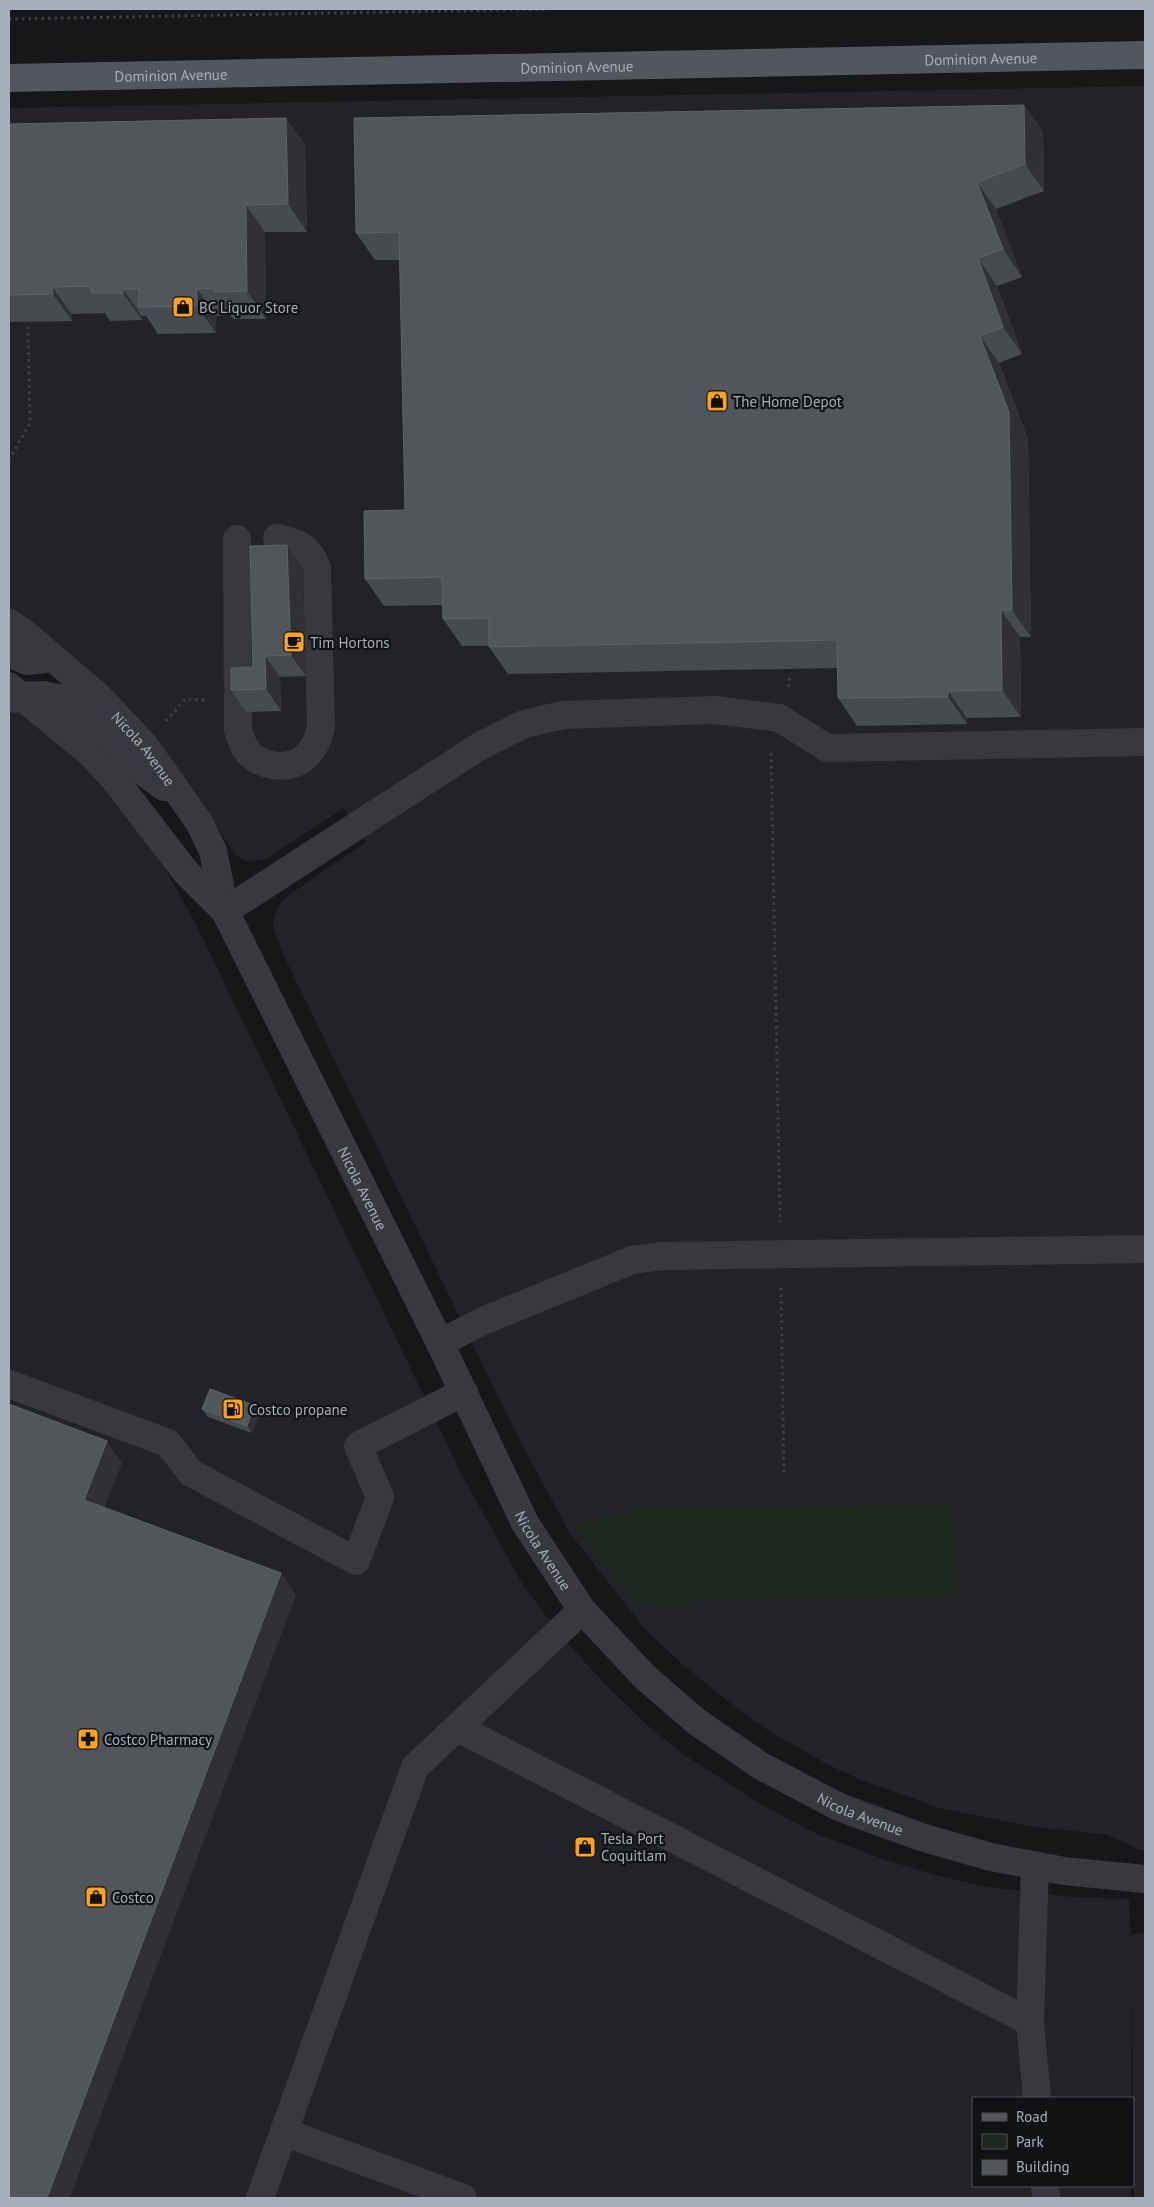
<svg xmlns="http://www.w3.org/2000/svg" width="1154" height="2207" viewBox="0 0 1154 2207" font-family="'PT Sans',sans-serif">
	<rect width="100%" height="100%" fill="#161719"/>
	<path fill="#222326" d="M1145 86V1850H1140L1108 1835 1035 1827 940 1808 861 1780 827 1764 766 1729 727 1701 683 1665 644 1628 569 1532 515 1431 284 956 275 932 273 923 275 915 280 904 286 897 366 842 344 808 268 858 250 862 236 856 201 803 9 611V108Z
		M9 698 81 759 141 832 164 867 195 922 463 1477 523 1585 563 1638 603 1682 645 1723 684 1755 767 1808 819 1835 883 1859 932 1874 987 1887 1073 1897 1129 1899 1131 1934 1145 1933V2198H1134L1132 1992 1131 2098H973V2186H1131V2198H9Z"/>
	<path fill="#1e271e" d="M951 1504 960 1597 635 1602 575 1525 636 1510Z"/>
	<g fill="none" stroke-linecap="round" stroke-linejoin="round">
		<path stroke="#3d4045" stroke-width="3" stroke-dasharray="2.5 4" stroke-linecap="butt" d="M9 19 552 9
			M9 460 30 423 28 327
			M788 687 790 677
			M166 721 186 699 205 700
			M771 753 780 1222
			M781 1288 784 1477"/>
		<g stroke="#37393e" stroke-width="28">
			<path d="M237 539 238 730C240 736 242 743 245 748 256 767 290 772 305 757 315 748 318 739 321 726L317 567C307 545 299 543 277 538"/>
			<path id="s1" d="M9 623 24 633 101 699 145 746 199 822 213 851 225 911 440 1343 525 1523 582 1610 645 1677 697 1722 761 1766 839 1807 921 1837 991 1857 1064 1871 1145 1879"/>
			<path d="M9 653 27 661 53 658"/>
			<path d="M9 686 90 753 112 776 185 871 225 911"/>
			<path d="M15 699 20 696 43 695 68 700 98 724 135 766 164 787"/>
			<path d="M225 911 480 746 524 724 563 715 715 710 779 718 827 748 1145 742"/>
			<path d="M440 1343 483 1321 632 1260 664 1256 1145 1249"/>
			<path d="M9 1384 168 1443 191 1473 356 1561 380 1497 358 1446 464 1392"/>
			<path d="M458 1728 1030 2022"/>
			<path d="M1035 1865 1030 2022 1037 2098"/>
			<path d="M284 2132 463 2198"/>
			<path d="M1045 2186 1046 2198"/>
			<path d="M260 2198 415 1767 582 1610"/>
		</g>
		<path stroke="#53565d" stroke-width="28" id="s2" d="M9 78 1145 55"/>
	</g>
	<path fill="#474a4e" d="M1024 105 1043 132 1044 191 996 209 1022 277 997 286 1022 354 999 363 1028 439 1031 637H1020L1021 717 967 718V724L857 726 838 698V668L508 674 489 647V646H462L443 619V605L384 606 365 579 405 510 400 260H375L356 233Z
		M286 118 305 145 307 232H265L266 319H233L230 315 216 316V333L158 334 146 316H142V320L110 321 105 313 72 314V321L9 322V124Z
		M287 545 302 566 306 676 280 677 281 711 246 712 231 690 253 667Z
		M254 1405 260 1413 252 1433 208 1417 202 1409Z"/>
	<path fill="#2f3134" d="M1024 105 1043 132 1044 191 1025 164Z
		M286 118 305 145 307 232 288 204Z
		M977 182 996 209 1022 277 1003 249Z
		M246 205 265 232 266 319 247 291Z
		M978 258 997 286 1022 354 1003 327Z
		M52 287 72 314V321L53 294Z
		M123 289 142 316V320L123 293Z
		M197 289 216 316V333L197 306Z
		M980 336 999 363 1028 439 1031 637 1012 610Z
		M287 545 302 566 306 676 291 655Z
		M1001 610 1020 637 1021 717 1002 690Z
		M265 656 280 677 281 711 266 689Z
		M948 691 967 718V724L948 697Z
		M254 1405 260 1413 252 1433 247 1426Z
		M107 1441 122 1463 99 1522 84 1500Z
		M281 1573 296 1595 70 2198H47Z"/>
	<path fill="#52555a" stroke="#5f6369" d="M1024 105 1025 164 977 182 1003 249 978 258 1003 327 980 336 1009 412 1012 610H1001L1002 690 948 691V697L838 698 837 640 489 647V618L443 619 442 577 365 579 364 511 405 510 399 232 356 233 354 118Z
		M286 118 288 204 246 205 247 291 214 292V288L197 289V306L139 307V289H123V293H91V286L52 287 53 294 9 295V124Z
		M287 545 291 655 265 656 266 689 231 690V668L253 667 250 546Z
		M210 1389 254 1405 247 1426 202 1409Z
		M9 1404 107 1441 84 1500 281 1573 47 2198H9Z"/>
	<defs>
		<g id="shop-square" transform="scale(1.125)"><rect x="-9" y="-9" width="18" height="18" rx="4" fill="#ffa228" stroke="#111214"/><path d="M-5-2.5h2.3a2.7 3.5 0 0 1 5.4 0H5L5.5 6h-11ZM-1.5-2.5h3a1.5 2.3 0 0 0-3 0Z" fill="#111"/></g>
		<g id="cafe-square" transform="scale(1.125)"><rect x="-9" y="-9" width="18" height="18" rx="4" fill="#ffa228" stroke="#111214"/><path d="M-5.5-4.5H6V0H3Q3 3.5 0 3.5H-2.5Q-5.5 3.5-5.5 0ZM3-3.2v2h1.7v-2ZM-6 4.5H4V6H-6Z" fill="#111"/></g>
		<g id="fuel-square" transform="scale(1.125)"><rect x="-9" y="-9" width="18" height="18" rx="4" fill="#ffa228" stroke="#111214"/><path d="M-5.5-6h7V0h2V4h1.3V-2.5L3-4.5l.8-.8L6-3V5H2.5V1h-1V6h-7ZM-4.2-4.7v3.2H.2V-4.7Z" fill="#111"/></g>
		<g id="pharmacy-square" transform="scale(1.125)"><rect x="-9" y="-9" width="18" height="18" rx="4" fill="#ffa228" stroke="#111214"/><path d="M-2-6h4v4h4v4h-4v4h-4v-4h-4v-4h4Z" fill="#111"/></g>
	</defs>
	<g fill-rule="evenodd">
		<use href="#shop-square" x="183" y="307"/>
		<use href="#shop-square" x="717" y="401"/>
		<use href="#cafe-square" x="294" y="642"/>
		<use href="#fuel-square" x="233" y="1409"/>
		<use href="#pharmacy-square" x="88" y="1739"/>
		<use href="#shop-square" x="585" y="1847"/>
		<use href="#shop-square" x="96" y="1897"/>
	</g>
	<g text-anchor="middle" dominant-baseline="central" stroke-width="4.5" stroke-linejoin="round" paint-order="stroke">
		<g font-size="15" fill="#a7afba" stroke="#111214">
			<text stroke="none"><textPath href="#s2" startOffset="972">Dominion Avenue</textPath></text>
			<text stroke="none"><textPath href="#s2" startOffset="568">Dominion Avenue</textPath></text>
			<text stroke="none"><textPath href="#s2" startOffset="162">Dominion Avenue</textPath></text>
			<text stroke="none"><textPath href="#s1" startOffset="185">Nicola Avenue</textPath></text>
			<text stroke="none"><textPath href="#s1" startOffset="680">Nicola Avenue</textPath></text>
			<text stroke="none"><textPath href="#s1" startOffset="1085">Nicola Avenue</textPath></text>
			<text stroke="none"><textPath href="#s1" startOffset="1505">Nicola Avenue</textPath></text>
		</g>
		<g font-size="15" fill="#a7afba" stroke="#111214" text-anchor="start">
			<text x="199" y="307">BC Liquor Store</text>
			<text x="733" y="401">The Home Depot</text>
			<text x="310" y="642">Tim Hortons</text>
			<text x="249" y="1409">Costco propane</text>
			<text x="104" y="1739">Costco Pharmacy</text>
			<text x="601" y="1838">Tesla Port<tspan x="601" dy="17">Coquitlam</tspan></text>
			<text x="112" y="1897">Costco</text>
		</g>
	</g>
	<rect width="1154" height="2207" fill="none" stroke="#a7afba" stroke-width="20"/>
	<rect x="972" y="2097" width="162" height="90" fill="#111214" stroke="#4d5156"/>
	<rect x="982" y="2113" width="25" height="8" fill="#53565d" stroke="#4d5156"/>
	<text x="1016" y="2122" font-size="15" fill="#a7afba">Road</text>
	<rect x="982" y="2134" width="25" height="15" fill="#1e271e" stroke="#4d5156"/>
	<text x="1016" y="2147" font-size="15" fill="#a7afba">Park</text>
	<rect x="982" y="2160" width="25" height="15" fill="#52555a" stroke="#4d5156"/>
	<text x="1016" y="2172" font-size="15" fill="#a7afba">Building</text>
</svg>
